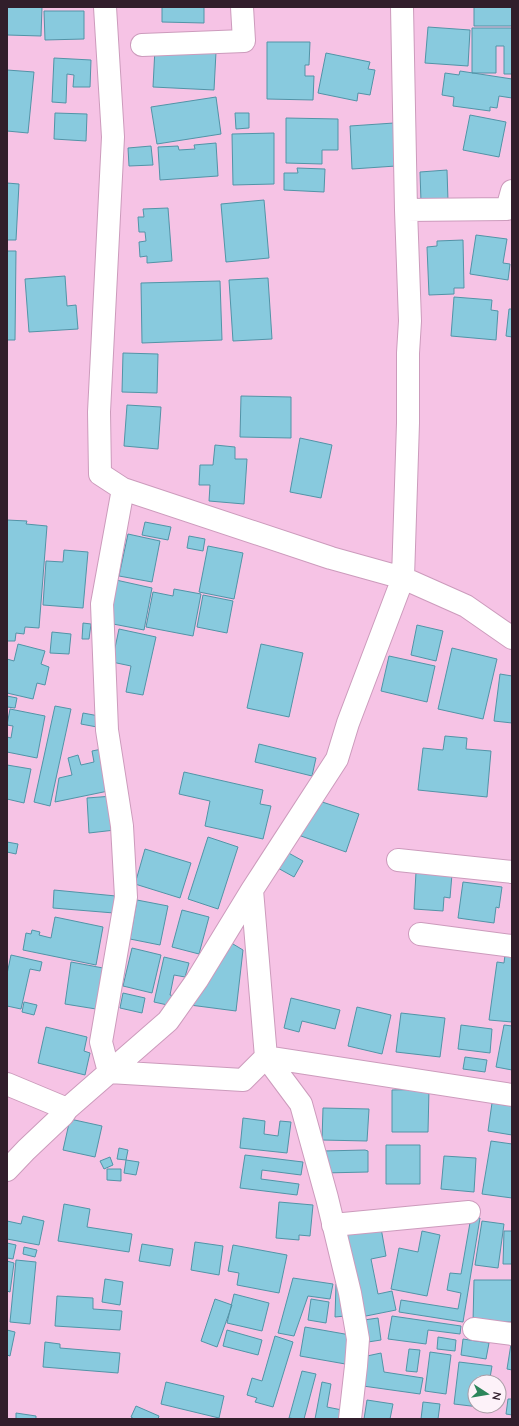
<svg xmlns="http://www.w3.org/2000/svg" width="519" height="1426" viewBox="0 0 519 1426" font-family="'Nunito Sans',sans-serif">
	<rect width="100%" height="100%" fill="#f6c3e5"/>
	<path fill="#88cade" stroke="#5294a7" d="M7 7H42L41 36 7 35Z
		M162 7H204V23L162 22Z
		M474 7H512V26H474Z
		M44 11H84V39L45 40Z
		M428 27 470 30 468 66 425 63Z
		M472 28H512V74H504V46H496V73H472Z
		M267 42H310L309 65H305V76H314L313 100 267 99Z
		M155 48 216 52 214 90 153 87Z
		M326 53 370 62 368 69 375 70 370 95 358 93 357 101 318 93Z
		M54 58 91 60 90 87H73L74 75 67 74 66 103 52 102Z
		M7 70 34 72 28 133 7 131Z
		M460 71 512 79V98L499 96 497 108 490 107V111L453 106 454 97 442 95 445 73 459 75Z
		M216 97 221 134 157 144 151 107Z
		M55 113 87 114 86 141 54 139Z
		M235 113H249V128L236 129Z
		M470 115 506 122 499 157 463 150Z
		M286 118 338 119V150H322V164L286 163Z
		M394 123 396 166 352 169 350 126Z
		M274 133V184L233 185 232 134Z
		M216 143 218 176 160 180 158 147 178 146 179 150 195 149 194 145Z
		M151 146 153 165 129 166 128 148Z
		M297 168 325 169 324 192 284 190V173H298Z
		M447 170 448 201 421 202 420 172Z
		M7 183 19 184 16 240H7Z
		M264 200 269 258 226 262 221 204Z
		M168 208 172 261 147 263V256L140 257 139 242 146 241 145 232H139L138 217H144L143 209Z
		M476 235 507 239 503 263 510 264 508 280 470 274Z
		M463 240 464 288H454V294L429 295 427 247 437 246V241Z
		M7 251H16L15 340H7Z
		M65 276 67 306 76 305 78 329 29 332 25 279Z
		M268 278 272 339 233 341 229 280Z
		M220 281 222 340 142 343 141 283Z
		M454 297 492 300 491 310 498 311 496 340 451 336Z
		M509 309H512V337L506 336Z
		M123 353 158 354 157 393 122 392Z
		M241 396 291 397V438L240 437Z
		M127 405 161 407 158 449 124 446Z
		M300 438 332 445 321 498 290 492Z
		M215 445 235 447V459H247L244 504 209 501 210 485H199L200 465H213Z
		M7 520 27 521 26 524 47 526 39 628 25 627 24 634 16 633 15 641H7Z
		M145 522 171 527 168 540 142 535Z
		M128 534 160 541 152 582 119 576Z
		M189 536 205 539 203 551 187 548Z
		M208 546 243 553 234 599 199 592Z
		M64 550 88 552 83 608 43 605 46 561 63 562Z
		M116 580 152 588 144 630 108 623Z
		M174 589 201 594 193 636 146 627 153 592 173 596Z
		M203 595 233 601 227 633 197 627Z
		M83 623 91 624 89 639H82Z
		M417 625 443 631 436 661 411 655Z
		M119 629 156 637 143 695 126 692 131 666 112 662Z
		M52 632 71 634 69 654 50 653Z
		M18 644 45 651 41 664 49 667 45 685 37 683 33 699 7 693V659L14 661Z
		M261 644 303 653 289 717 247 708Z
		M452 648 497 659 483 719 438 709Z
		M389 656 435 666 427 702 381 691Z
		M500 674 512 676V723L494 721Z
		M7 696 17 698 15 708 7 707Z
		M55 706 71 709 50 806 34 802Z
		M10 709 45 716 37 758 7 752V737L11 738 13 726 7 725Z
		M83 713 99 716 97 727 81 724Z
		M445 736 467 738 466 749 491 751 487 797 418 790 423 748 443 750Z
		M259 744 316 758 312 776 255 762Z
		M102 749 113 790 55 802 59 778 72 775 68 758 78 755 81 765 94 762 92 751Z
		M7 765 31 769 24 803 7 799Z
		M184 772 263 790 260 804 271 806 263 839 205 826 210 801 179 794Z
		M113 796 115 830 89 833 87 798Z
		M313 799 359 814 346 852 301 836Z
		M208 837 238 847 218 909 188 899Z
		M7 842 18 844 16 854 7 852Z
		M145 849 191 863 180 898 135 884Z
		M285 851 303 861 294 877 276 867Z
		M416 872 452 874 450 898 444 897 443 911 414 909Z
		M463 882 502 887 499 908 496 907 494 923 458 918Z
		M54 890 116 896 114 913 53 908Z
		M137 900 168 906 160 945 130 939Z
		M182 910 209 917 199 954 172 947Z
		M55 917 103 927 96 965 23 950 26 933 31 934 32 930 40 932 39 935 51 938Z
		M228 941 243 950 236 1011 190 1005Z
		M132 948 161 955 152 993 123 986Z
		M11 955 42 962 40 971 30 969 21 1009 7 1006V974Z
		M505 955 512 956V1022L489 1020 497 962 504 963Z
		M164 957 189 963 185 977 174 975 170 995 174 996 172 1006 154 1002Z
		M71 962 103 968 96 1009 65 1004Z
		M123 993 145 998 142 1013 120 1008Z
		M291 998 340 1010 335 1029 302 1021 299 1032 284 1028Z
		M24 1002 37 1005 34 1015 22 1012Z
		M357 1007 391 1015 382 1054 348 1046Z
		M401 1013 445 1018 440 1057 396 1052Z
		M461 1025 492 1029 490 1053 458 1049Z
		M504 1025 512 1026V1070L496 1067Z
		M46 1027 87 1037 84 1051 90 1053 85 1075 38 1063Z
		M465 1057 487 1060 485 1072 463 1069Z
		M429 1089 428 1132H392V1090Z
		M492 1103 512 1106V1135L488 1131Z
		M323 1108 369 1109 367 1141 322 1140Z
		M243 1118 265 1121 264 1134 278 1136 280 1121 291 1122 287 1153 240 1148Z
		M70 1119 102 1126 95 1157 63 1150Z
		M491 1141 512 1144V1198L482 1194Z
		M386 1145H420V1184H386Z
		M119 1148 128 1150 126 1160 117 1159Z
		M365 1150 368 1151V1172L323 1173V1151Z
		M245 1155 303 1162 301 1175 262 1170 261 1179 299 1184 297 1195 240 1188Z
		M444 1156 476 1158 474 1192 441 1189Z
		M110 1157 113 1165 104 1169 100 1161Z
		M126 1160 139 1162 136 1175 124 1173Z
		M107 1169H121V1181L107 1180Z
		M279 1202 313 1205 310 1236 299 1235V1240L276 1238Z
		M64 1204 90 1209 87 1227 132 1234 129 1252 58 1241Z
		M23 1216 44 1221 39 1245 7 1239V1221L21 1224Z
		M471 1217 480 1218 463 1322 399 1312 401 1300 458 1309 461 1293 447 1290 450 1273 461 1274Z
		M482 1221 504 1224 498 1268 475 1265Z
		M381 1228 386 1256 371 1259 378 1294 392 1291 396 1310 356 1318 341 1236Z
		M422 1231 440 1235 427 1296 391 1289 399 1248 418 1252Z
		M504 1231H512V1264H503Z
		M195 1242 223 1246 219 1275 191 1270Z
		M7 1243 16 1245 13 1259 7 1258Z
		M142 1244 173 1249 170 1266 139 1261Z
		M233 1245 287 1255 279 1293 237 1285 239 1273 228 1271Z
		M24 1247 37 1250 35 1257 23 1254Z
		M16 1260 36 1262 30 1324 10 1322Z
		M7 1261 14 1263 10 1292 7 1291Z
		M293 1278 333 1284 330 1299 308 1296 294 1336 278 1333Z
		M105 1279 123 1282 120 1305 102 1302Z
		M474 1280H512V1322H473Z
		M336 1284 344 1285 345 1316 335 1317Z
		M234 1294 269 1303 262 1331 227 1323Z
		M57 1296 93 1298V1309L122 1311 120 1330 55 1326Z
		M215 1299 232 1305 217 1347 201 1341Z
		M311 1299 329 1302 326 1323 308 1320Z
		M392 1316 461 1326 460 1334 428 1330 426 1344 388 1339Z
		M378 1318 381 1340 368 1342 364 1320Z
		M305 1327 356 1336 351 1365 300 1356Z
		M7 1330 15 1332 10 1356 7 1355Z
		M227 1330 262 1340 258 1355 223 1346Z
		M275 1336 293 1342 273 1407 255 1402 257 1398 247 1395 252 1378 262 1381Z
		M438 1337 456 1340 455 1351 437 1349Z
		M463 1339 489 1343 486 1359 461 1355Z
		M45 1342 60 1344V1348L120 1353 118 1373 43 1367Z
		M511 1344H512V1370L507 1369Z
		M409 1349 420 1350 417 1372 406 1371Z
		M430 1352 451 1355 446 1394 425 1391Z
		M381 1353 384 1372 423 1378 420 1394 363 1386 367 1356Z
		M459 1362 492 1366 490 1378 499 1379V1382H475V1406H496V1409L454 1404Z
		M302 1371 316 1374 304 1419H295L289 1418Z
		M166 1382 224 1396 219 1418 161 1404Z
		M322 1382 331 1384 327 1407 347 1411 345 1419H315Z
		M508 1399H512V1415L506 1414Z
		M367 1400 393 1404 390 1419H364Z
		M423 1402 440 1404 438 1419H421Z
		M136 1406 159 1416 158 1419H134L131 1417Z
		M16 1413 36 1416V1419H16Z"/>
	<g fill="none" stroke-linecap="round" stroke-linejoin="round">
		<g stroke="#cc9bbc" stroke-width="24">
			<path id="minor" d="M105 7 113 137 99 412 100 474 123 489 331 558 403 578 466 606 512 638
				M142 45 244 41 242 7
				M406 210 507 209 512 191
				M123 489 102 604 107 730 122 826 126 897 101 1042 109 1072 243 1080 266 1057 512 1095
				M398 860 512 872
				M252 890 266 1057 301 1104 327 1198 350 1293 358 1339 356 1366 350 1419
				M420 934 512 946
				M7 1084 67 1109
				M7 1170 26 1150 63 1115 67 1109 168 1021 197 980 252 890 337 759 348 723 403 578 408 423V353L410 321 406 210 402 7
				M333 1225 469 1212
				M474 1329 512 1334"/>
		</g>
		<use href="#minor" stroke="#fff" stroke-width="22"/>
	</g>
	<rect width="519" height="1426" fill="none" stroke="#311e2b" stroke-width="16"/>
	<g transform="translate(487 1394) rotate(102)"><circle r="19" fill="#fdf2f9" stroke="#ab9da7"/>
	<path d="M0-3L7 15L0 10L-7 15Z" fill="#2c855b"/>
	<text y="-6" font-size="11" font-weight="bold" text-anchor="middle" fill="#311e2b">N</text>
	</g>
</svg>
